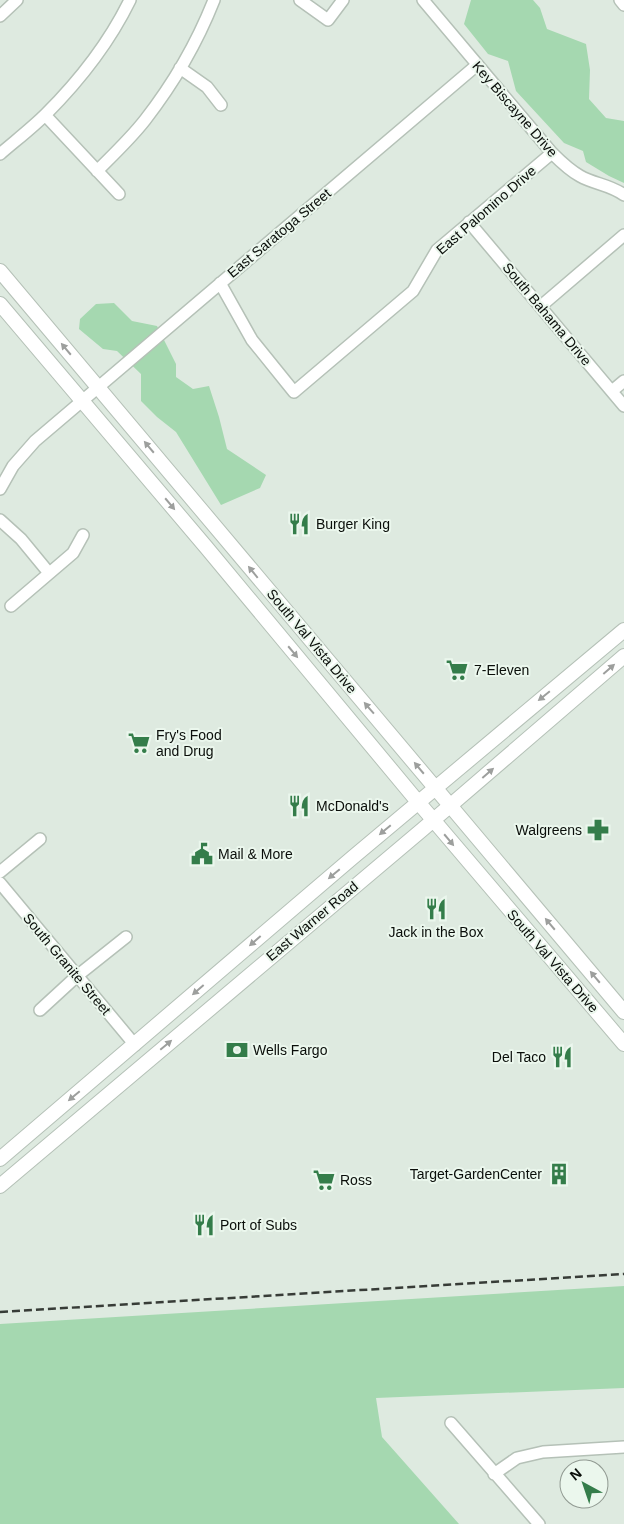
<svg xmlns="http://www.w3.org/2000/svg" width="624" height="1524" viewBox="0 0 624 1524" font-family="Helvetica,sans-serif">
	<rect width="100%" height="100%" fill="#deeae0"/>
	<path fill="#a5d8b0" d="M471 0H533L540 8 547 29 586 44 590 70 589 99 606 118 624 121V183L609 176 586 162 583 151 564 143 516 91 508 61 488 54 464 24Z
		M114 303 132 321 157 326 176 364V377L193 389 209 386 219 417 227 449 266 475 260 488 221 505 176 432 157 417 141 401V374L117 351 103 349 79 329 80 319 96 304Z
		M624 1286V1388L376 1398 382 1437 459 1524H0V1324Z"/>
	<g fill="none" stroke-linecap="round" stroke-linejoin="round">
		<g stroke="#b5c1b7" stroke-width="14">
			<path id="minor" d="M300 0 328 20 343 0
				M423 0 552 153C560 161 569 170 580 176 594 184 611 185 624 195
				M620 0 624 5
				M0 16 17 0
				M180 68 207 87 221 105
				M45 115 119 194
				M0 154C15 141 32 128 46 114 80 80 109 43 130 0
				M97 171C113 155 131 138 145 120 173 84 197 43 214 0
				M469 222 624 406
				M220 283 252 340 294 392 413 291 437 250 552 153
				M541 306 624 235
				M612 391 624 381
				M0 489 13 466 35 441 477 65
				M0 520 21 539 49 573
				M11 606 73 553 83 535
				M0 872 40 839
				M0 883 135 1045
				M40 1010 77 976 126 937
				M451 1423 539 1524
				M494 1474 517 1458 543 1452 624 1447"/>
		</g>
		<g stroke="#b5c1b7" stroke-width="16">
			<path id="major" d="M0 271 624 1012
				M0 304 206 547 418 802 624 1044
				M0 1159 352 858 624 630
				M0 1186 423 829 624 656"/>
		</g>
		<use href="#minor" stroke="#fff" stroke-width="11"/>
		<use href="#major" stroke="#fff" stroke-width="14"/>
		<path stroke="#373c37" stroke-width="2.5" stroke-dasharray="8 4" stroke-linecap="butt" d="M0 1312 624 1274"/>
	</g>
	<defs><path id="oneway-solid" d="M-6-.8H1V-3.2L6.5 0L1 3.2V.8H-6Z" transform="scale(1.25)"/></defs>
	<g fill="#9d9f9d">
		<use href="#oneway-solid" transform="translate(66 349) rotate(-130)"/>
		<use href="#oneway-solid" transform="translate(149 447) rotate(-130)"/>
		<use href="#oneway-solid" transform="translate(170 504) rotate(50)"/>
		<use href="#oneway-solid" transform="translate(253 572) rotate(-129)"/>
		<use href="#oneway-solid" transform="translate(293 652) rotate(50)"/>
		<use href="#oneway-solid" transform="translate(609 669) rotate(-41)"/>
		<use href="#oneway-solid" transform="translate(544 696) rotate(141)"/>
		<use href="#oneway-solid" transform="translate(369 708) rotate(-131)"/>
		<use href="#oneway-solid" transform="translate(419 768) rotate(-130)"/>
		<use href="#oneway-solid" transform="translate(488 773) rotate(-41)"/>
		<use href="#oneway-solid" transform="translate(385 830) rotate(140)"/>
		<use href="#oneway-solid" transform="translate(449 840) rotate(50)"/>
		<use href="#oneway-solid" transform="translate(334 874) rotate(140)"/>
		<use href="#oneway-solid" transform="translate(550 924) rotate(-130)"/>
		<use href="#oneway-solid" transform="translate(255 941) rotate(139)"/>
		<use href="#oneway-solid" transform="translate(595 977) rotate(-130)"/>
		<use href="#oneway-solid" transform="translate(198 990) rotate(139)"/>
		<use href="#oneway-solid" transform="translate(166 1045) rotate(-40)"/>
		<use href="#oneway-solid" transform="translate(74 1096) rotate(140)"/>
	</g>
	<defs>
		<g id="restaurant-bare" transform="scale(1.725)"><path d="M-5-6h1v4h1v-4h1v4h1v-4h1v5L-1.5 .5V6h-2V.5L-5-1ZM5-6V6H3V1.5H1.5Q1.5-4 5-6Z" fill="#347d4a" stroke="#ebf7ed" stroke-width="2.5" paint-order="stroke"/></g>
		<g id="supermarket-bare" transform="scale(1.725)"><path d="M-6-5.5h2.5l.6 2H6L4.5 2H-2.5L-4.4-4H-6ZM-1.5 3.2a1.3 1.3 0 1 0 .1 0ZM3 3.2a1.3 1.3 0 1 0 .1 0Z" fill="#347d4a" stroke="#ebf7ed" stroke-width="2.5" paint-order="stroke"/></g>
		<g id="pharmacy-bare" transform="scale(1.725)"><path d="M-2-6h4v4h4v4h-4v4h-4v-4h-4v-4h4Z" fill="#347d4a" stroke="#ebf7ed" stroke-width="2.5" paint-order="stroke"/></g>
		<g id="civic-bare" transform="scale(1.725)"><path d="M-.6-6.5H3V-4.5H.6V-3L4-1V1h2V6H-6V1h2V-1L-.6-3ZM-1.2 2.5V6h2.4V2.5Z" fill="#347d4a" stroke="#ebf7ed" stroke-width="2.5" paint-order="stroke"/></g>
		<g id="bank-bare" transform="scale(1.725)"><path d="M-6-4H6V4H-6ZM0-2.3a2.3 2.3 0 1 0 0 4.6a2.3 2.3 0 1 0 0-4.6Z" fill="#347d4a" stroke="#ebf7ed" stroke-width="2.5" paint-order="stroke"/></g>
		<g id="building-bare" transform="scale(1.725)"><path d="M-4-6H4V6H1V3H-1V6H-4ZM-2.5-4.3h1.7v1.8h-1.7ZM.8-4.3h1.7v1.8H.8ZM-2.5-1h1.7V.8h-1.7ZM.8-1h1.7V.8H.8Z" fill="#347d4a" stroke="#ebf7ed" stroke-width="2.5" paint-order="stroke"/></g>
	</defs>
	<g fill-rule="evenodd">
		<use href="#restaurant-bare" x="299" y="524"/>
		<use href="#supermarket-bare" x="457" y="670"/>
		<use href="#supermarket-bare" x="139" y="743"/>
		<use href="#restaurant-bare" x="299" y="806"/>
		<use href="#pharmacy-bare" x="598" y="830"/>
		<use href="#civic-bare" x="202" y="854"/>
		<use href="#restaurant-bare" x="436" y="909"/>
		<use href="#bank-bare" x="237" y="1050"/>
		<use href="#restaurant-bare" x="562" y="1057"/>
		<use href="#building-bare" x="559" y="1174"/>
		<use href="#supermarket-bare" x="324" y="1180"/>
		<use href="#restaurant-bare" x="204" y="1225"/>
	</g>
	<g text-anchor="middle" dominant-baseline="central" stroke-width="4" stroke-linejoin="round" paint-order="stroke">
		<g font-size="14" fill="#0a0e0a" stroke="#ebf7ed">
			<text transform="translate(515 109) rotate(49)">Key Biscayne Drive</text>
			<text transform="translate(486 210) rotate(-41)">East Palomino Drive</text>
			<text transform="translate(279 233) rotate(-40)">East Saratoga Street</text>
			<text transform="translate(547 314) rotate(50)">South Bahama Drive</text>
			<text transform="translate(312 641) rotate(50)">South Val Vista Drive</text>
			<text transform="translate(312 921) rotate(-40)">East Warner Road</text>
			<text transform="translate(553 961) rotate(49)">South Val Vista Drive</text>
			<text transform="translate(67 964) rotate(50)">South Granite Street</text>
		</g>
		<g font-size="14" fill="#0a0e0a" stroke="#ebf7ed" text-anchor="start">
			<text x="316" y="524">Burger King</text>
			<text x="474" y="670">7-Eleven</text>
			<text x="156" y="735">Fry's Food<tspan x="156" dy="16">and Drug</tspan></text>
			<text x="316" y="806">McDonald's</text>
			<text x="582" y="830" text-anchor="end">Walgreens</text>
			<text x="218" y="854">Mail &amp; More</text>
			<text x="436" y="932" text-anchor="middle">Jack in the Box</text>
			<text x="253" y="1050">Wells Fargo</text>
			<text x="546" y="1057" text-anchor="end">Del Taco</text>
			<text x="542" y="1174" text-anchor="end">Target-GardenCenter</text>
			<text x="340" y="1180">Ross</text>
			<text x="220" y="1225">Port of Subs</text>
		</g>
	</g>
	<g transform="translate(584 1484) rotate(320)"><circle r="24" fill="#ebf7ed" stroke="#919a92"/>
	<path d="M0-4L9 19L0 12L-9 19Z" fill="#347d4a"/>
	<text y="-8" font-size="14" font-weight="bold" text-anchor="middle" fill="#0a0e0a">N</text>
	</g>
</svg>
